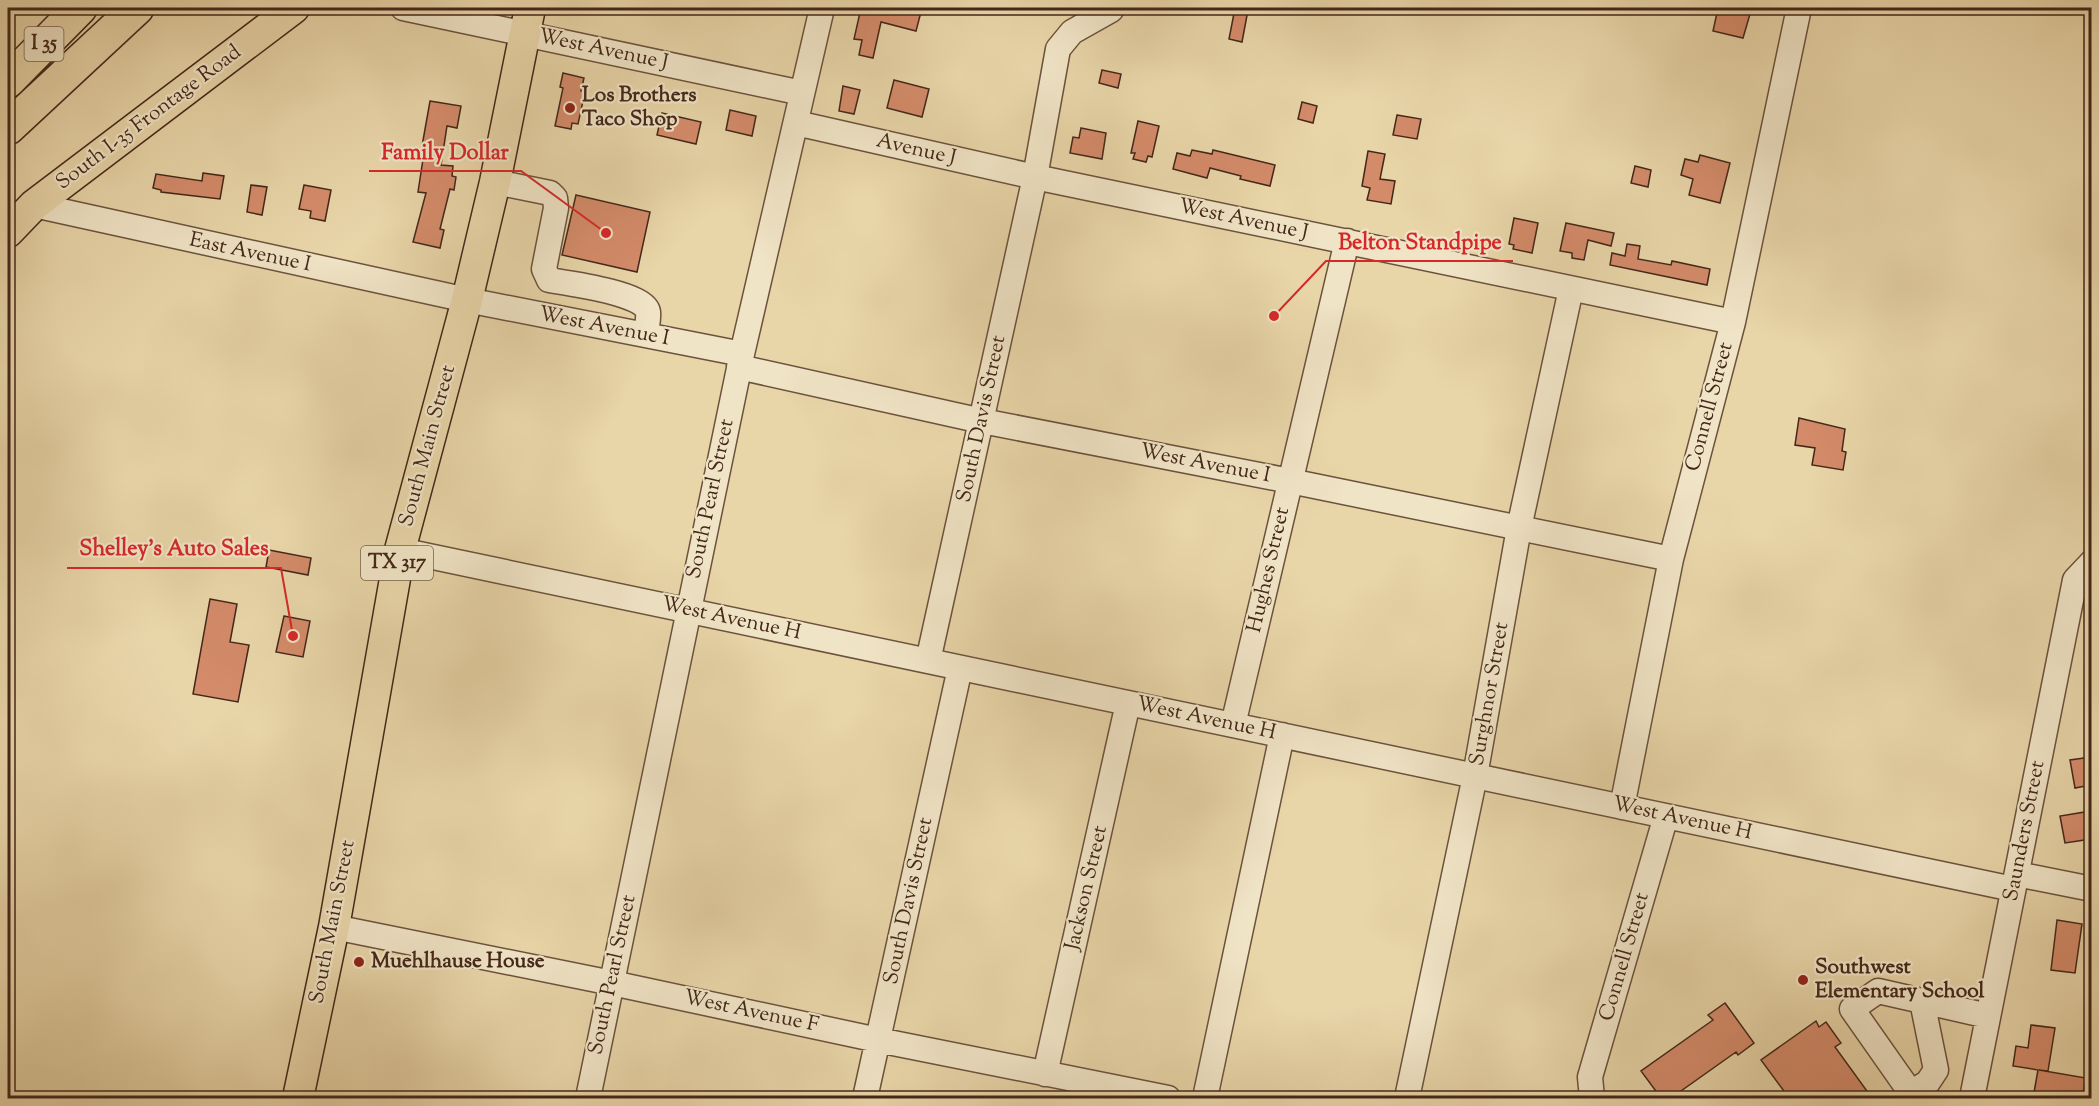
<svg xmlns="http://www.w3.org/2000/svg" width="2099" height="1106" viewBox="0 0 2099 1106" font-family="'Sorts Mill Goudy',serif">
	<rect width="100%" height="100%" fill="#e8d5a8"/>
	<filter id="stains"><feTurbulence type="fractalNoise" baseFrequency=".00333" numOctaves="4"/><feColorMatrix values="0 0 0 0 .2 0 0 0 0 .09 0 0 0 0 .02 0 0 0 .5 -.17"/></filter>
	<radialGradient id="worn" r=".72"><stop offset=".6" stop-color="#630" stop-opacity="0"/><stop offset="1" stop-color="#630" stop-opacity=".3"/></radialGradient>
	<path fill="#d48b6a" stroke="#432719" stroke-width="1.5" d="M861 8H922L916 31 881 22 873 58 859 55 862 40 854 39Z
		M1235 8 1248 10 1242 42 1229 39Z
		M1718 8 1750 14 1743 38 1713 31Z
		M1102 70 1121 74 1118 88 1099 83Z
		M563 73 584 78 581 91 585 92 578 124 572 123 571 129 555 126 563 88 560 87Z
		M894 80 929 89 922 117 887 108Z
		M843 86 860 90 854 114 839 111Z
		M430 101 461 106 457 128 447 126 441 165 453 166 452 176 456 177 454 190 450 189 440 229 444 230 440 248 413 242 426 193 418 192 425 146H422Z
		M1302 102 1317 106 1313 123 1298 119Z
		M730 110 756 116 752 136 726 130Z
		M662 113 701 122 696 144 657 135Z
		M1397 115 1421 119 1417 139 1393 135Z
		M1138 121 1159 126 1152 157 1148 156 1146 162 1133 159 1135 153H1131Z
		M1081 128 1106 133 1102 159 1070 153 1073 137 1079 138Z
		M1192 150 1212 154 1213 150 1275 165 1270 186 1240 179 1241 176 1210 168 1207 178 1173 169 1177 153 1190 156Z
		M1368 151 1385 154 1380 179 1395 181 1391 204 1367 200 1370 188 1362 186Z
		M1700 155 1730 163 1720 203 1689 195 1693 179 1681 175 1685 159 1698 162Z
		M1635 166 1651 170 1648 187 1631 183Z
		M203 173 224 176 220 199 161 192V190L153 188 156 174 202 181Z
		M251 185 267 187 262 215 247 212Z
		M304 185 331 190 325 221 310 218 311 211 299 209Z
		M576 195 650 212 637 272 562 255Z
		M1514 218 1538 223 1532 253 1513 249 1514 245 1509 244Z
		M1566 223 1614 233 1611 246 1588 240 1584 260 1572 258V253L1560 251Z
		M1627 244 1640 246 1638 259 1671 265 1672 261 1710 269 1707 285 1610 265 1612 253 1625 256Z
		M1799 418 1845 429 1842 451 1846 452 1843 470 1812 465 1815 448 1795 445Z
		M269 550 311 558 308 575 266 567Z
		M210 599 237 604 230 642 249 645 238 702 193 694Z
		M284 616 310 621 303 657 276 652Z
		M2091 757V785L2075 788 2070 760Z
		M2091 811V839L2065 843 2060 816Z
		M2057 920 2082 924 2075 973 2051 970Z
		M1725 1003 1754 1043 1738 1055 1736 1052 1671 1098H1661L1641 1071 1713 1020 1708 1015Z
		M1816 1021 1819 1027 1826 1022 1841 1043 1835 1047 1872 1098H1789L1761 1060Z
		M2031 1025 2055 1028 2048 1071 2039 1070 2086 1078 2082 1098H2033L2038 1070 2013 1066 2016 1046 2028 1048Z"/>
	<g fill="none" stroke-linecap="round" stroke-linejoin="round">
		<g stroke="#6c523d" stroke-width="27">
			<path id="minor" d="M403 8 802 93
				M796 123 1035 177 1733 322
				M495 182 550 193 555 198 556 208 544 269 549 280C567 283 645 293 648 312 649 319 646 329 646 335
				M34 205 467 300 742 354
				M739 367 982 421 1290 481 1671 559
				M400 550 2013 889
				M928 661 1035 177 1058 49 1072 32 1111 10
				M1233 725 1347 241
				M1622 807 1671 559 1733 322 1799 8
				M2017 874 2092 889
				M334 927 612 983 878 1040 1168 1098
				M1922 1001 1936 1070 1928 1082 1911 1093 1852 1009 1878 991 1988 1016
				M1045 1074 1128 703
				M588 1098 742 354 822 8
				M865 1098 960 668
				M1205 1098 1282 735
				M1407 1098 1475 776 1519 528 1571 289
				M1592 1098 1590 1077 1666 816
				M1972 1098 2075 580 2092 562"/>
		</g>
		<g stroke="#432719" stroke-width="33">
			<path id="major" d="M8 232 34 205 294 8
				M298 1098 334 927 400 550 467 300 495 182 530 8"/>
		</g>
		<g stroke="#432719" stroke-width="36">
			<path id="highway" d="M8 81 80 8
				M8 128 137 8"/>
		</g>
		<use href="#minor" stroke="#f0e4c6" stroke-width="24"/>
		<use href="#major" stroke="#e8d5a8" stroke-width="30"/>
		<use href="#highway" stroke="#e8d5a8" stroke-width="33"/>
	</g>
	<g fill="#8f2418" stroke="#f0e4c6" stroke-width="2">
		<circle cx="570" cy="108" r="6"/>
		<circle cx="359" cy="962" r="6"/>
		<circle cx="1803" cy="980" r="6"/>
	</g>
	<g text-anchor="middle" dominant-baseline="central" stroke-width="4.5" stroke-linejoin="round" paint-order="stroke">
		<g fill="#f0e4c6" stroke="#77604d" stroke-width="1.5">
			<rect x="24.5" y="27" width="39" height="34" rx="4.5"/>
			<rect x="361" y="546" width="72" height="34" rx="4.5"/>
		</g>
		<g font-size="20" font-weight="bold" fill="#432719">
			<text x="44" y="44">I 35</text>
			<text x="397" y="563">TX 317</text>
		</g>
		<g font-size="21" fill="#432719" stroke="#f0e4c6">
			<text transform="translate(603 50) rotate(12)">West Avenue J</text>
			<text transform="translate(149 118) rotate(-37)">South I-35 Frontage Road</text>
			<text transform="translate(916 150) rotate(13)">Avenue J</text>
			<text transform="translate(1243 220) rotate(12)">West Avenue J</text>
			<text transform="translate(250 253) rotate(12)">East Avenue I</text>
			<text transform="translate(604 327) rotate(11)">West Avenue I</text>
			<text transform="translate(1710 407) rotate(-75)">Connell Street</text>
			<text transform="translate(982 419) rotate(-78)">South Davis Street</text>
			<text transform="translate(428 446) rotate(-75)">South Main Street</text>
			<text transform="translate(1205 464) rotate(11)">West Avenue I</text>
			<text transform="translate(711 499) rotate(-78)">South Pearl Street</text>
			<text transform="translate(1269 570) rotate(-77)">Hughes Street</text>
			<text transform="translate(731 619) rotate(12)">West Avenue H</text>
			<text transform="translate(1490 694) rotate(-80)">Surghnor Street</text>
			<text transform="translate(1206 719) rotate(12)">West Avenue H</text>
			<text transform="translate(1682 819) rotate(12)">West Avenue H</text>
			<text transform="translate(2025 831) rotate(-79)">Saunders Street</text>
			<text transform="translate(1087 888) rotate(-77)">Jackson Street</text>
			<text transform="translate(909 901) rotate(-78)">South Davis Street</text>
			<text transform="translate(333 922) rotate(-79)">South Main Street</text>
			<text transform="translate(1625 957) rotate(-74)">Connell Street</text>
			<text transform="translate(613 975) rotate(-78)">South Pearl Street</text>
			<text transform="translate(751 1012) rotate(12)">West Avenue F</text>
		</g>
		<g font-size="21" font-weight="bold" fill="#432719" stroke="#f0e4c6" text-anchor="start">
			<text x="582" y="96">Los Brothers<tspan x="582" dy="24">Taco Shop</tspan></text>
			<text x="371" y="962">Muehlhause House</text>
			<text x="1815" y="968">Southwest<tspan x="1815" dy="24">Elementary School</tspan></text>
		</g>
	</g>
	<path fill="none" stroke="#d62828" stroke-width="2" d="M606 233L521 171H369M1274 316L1326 261H1513M293 636L281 568H67"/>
	<g fill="#d62828" stroke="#f0e4c6" stroke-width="2">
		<circle cx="606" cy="233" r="6"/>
		<circle cx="1274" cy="316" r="6"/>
		<circle cx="293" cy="636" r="6"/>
	</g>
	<g font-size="22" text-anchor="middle" font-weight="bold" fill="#d62828" stroke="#f0e4c6" stroke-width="4.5" stroke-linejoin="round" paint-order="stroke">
		<text x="445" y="159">Family Dollar</text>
		<text x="1420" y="249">Belton Standpipe</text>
		<text x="174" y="555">Shelley's Auto Sales</text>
	</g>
	<rect width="2099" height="1106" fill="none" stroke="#e8d5a8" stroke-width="30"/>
	<rect x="9" y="9" width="2081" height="1088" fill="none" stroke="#432719" stroke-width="3"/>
	<rect x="15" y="15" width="2069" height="1076" fill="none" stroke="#432719" stroke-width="1.5"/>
	<rect width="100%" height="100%" filter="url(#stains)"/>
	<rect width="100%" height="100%" fill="url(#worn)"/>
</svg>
